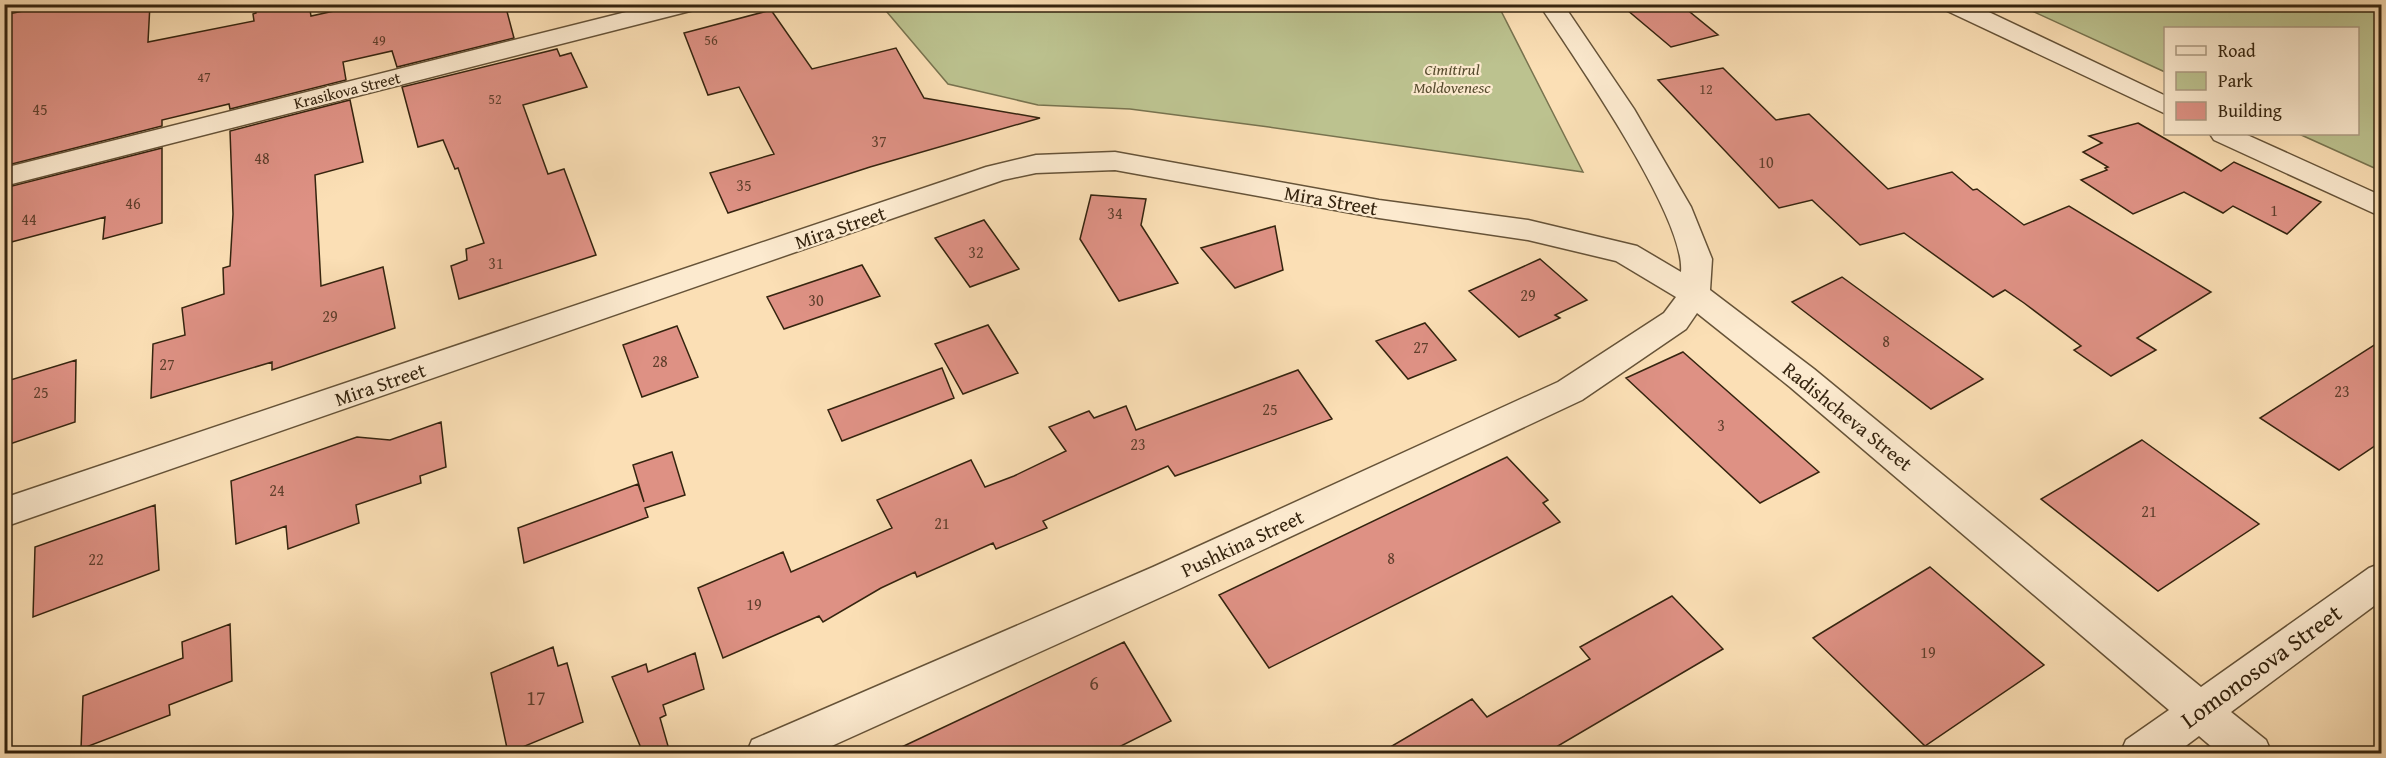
<svg xmlns="http://www.w3.org/2000/svg" width="2386" height="758" viewBox="0 0 2386 758" font-family="'Gentium Book Plus',serif">
	<rect width="100%" height="100%" fill="#fbdfb5"/>
	<filter id="stains"><feTurbulence type="fractalNoise" baseFrequency=".00333" numOctaves="4"/><feColorMatrix values="0 0 0 0 .2 0 0 0 0 .09 0 0 0 0 .02 0 0 0 .5 -.17"/></filter>
	<radialGradient id="worn" r=".72"><stop offset=".6" stop-color="#630" stop-opacity="0"/><stop offset="1" stop-color="#630" stop-opacity=".3"/></radialGradient>
	<path fill="#bcc28f" stroke="#78734f" stroke-width="1.5" d="M881 5H1498L1583 172 1269 127 1130 109 1038 105 948 84Z
		M2019 5H2381V171L2299 134H2358V28H2166L2165 72Z"/>
	<path fill="#de9184" stroke="#35240f" stroke-width="1.5" d="M56 4H150L148 42 254 21 253 14 256 13 255 4H309L311 16 366 4H505L514 38 397 67 392 51 343 62 346 80 230 109 229 104 162 120V126L4 166V15Z
		M1620 4H1680L1718 35 1671 47Z
		M771 10 812 69 896 48 924 98 1040 118 870 167 728 213 710 173 774 154 739 87 708 95 684 33Z
		M557 49 560 56 571 53 587 87 523 105 548 174 564 169 596 255 459 299 451 266 467 260 466 249 484 243 458 168 455 169 443 140 418 147 402 87Z
		M1723 68 1776 120 1809 114 1888 189 1952 172 1973 190 1977 189 2024 225 2069 206 2211 292 2137 338 2156 350 2111 376 2074 350 2081 346 2024 303 2005 290 1993 297 1904 233 1860 245 1812 200 1779 208 1658 80Z
		M350 100 363 162 315 175 321 286 383 267 395 328 272 370V362L151 398 153 344 185 335 182 308 224 294 223 268 230 266 233 214 230 131Z
		M2138 123 2221 171 2234 162 2321 202 2287 234 2233 206 2223 213 2184 192 2133 214 2081 180 2107 170 2105 168 2108 167 2083 152 2102 143 2089 136Z
		M162 148V223L103 239 105 217 4 244V188Z
		M1091 195 1146 199 1141 225 1178 283 1119 301 1080 239Z
		M984 220 1019 269 970 287 935 238Z
		M1275 226 1283 270 1235 288 1201 248Z
		M1540 259 1587 300 1555 315 1560 318 1519 337 1469 291Z
		M862 265 880 296 784 329 767 297Z
		M1842 277 1908 325 1983 379 1931 409 1792 302Z
		M1425 323 1456 360 1408 379 1376 341Z
		M988 325 1018 373 963 394 935 344Z
		M677 326 698 377 642 397 623 345Z
		M2382 340V441L2339 470 2260 418Z
		M1683 352 1819 472 1760 503 1626 378Z
		M76 360 75 422 4 446 7 381Z
		M942 368 954 398 842 441 828 410Z
		M1298 370 1332 419 1175 476 1168 466 1043 521 1047 528 996 549 993 543 917 577 915 572 881 588 823 622 819 616 723 658 698 588 783 552 791 572 892 528 877 500 971 460 985 487 1014 476 1066 451 1049 427 1089 411 1094 418 1126 406 1136 430Z
		M441 422 446 467 420 476 421 483 356 505 359 523 288 549 286 526 236 544 231 481 357 437 390 440Z
		M2142 440 2259 524 2158 591 2041 499Z
		M672 452 685 495 645 508 648 517 524 563 518 528 638 484 644 502 633 465Z
		M1507 457 1548 500 1543 503 1560 522 1269 668 1219 595Z
		M155 505 159 570 33 617 35 547Z
		M1930 567 2044 665 1925 746 1813 638Z
		M1672 596 1723 649 1546 753H1380L1472 699 1487 717 1590 659 1580 647Z
		M230 624 232 681 169 705 170 715 81 749 83 696 183 658 182 642Z
		M1124 642 1171 721 1107 753H889Z
		M553 647 558 666 567 663 583 722 508 753 491 673Z
		M695 653 704 689 663 705 666 715 660 718 670 753H643L612 677 646 664 648 672Z"/>
	<g fill="none" stroke-linecap="round" stroke-linejoin="round">
		<g stroke="#665338" stroke-width="3">
			<path id="minor" d="M658 4H701L698 9 4 186V168Z
				M1539 4H1563L1634 109 1691 207 1712 259 1710 290 1814 369 2201 687 2369 568 2382 563V600L2231 712 2266 740 2272 754H2220L2199 736 2175 754H2120L2126 740 2169 710 1790 387 1697 313 1686 329 1582 400 1179 589 814 754H746L752 740 1153 567 1558 382 1664 313 1676 297 1616 261 1528 240 1379 218 1115 170 1036 173 1003 180 4 527V498L986 167 1036 155 1115 152 1379 200 1528 220 1637 246 1681 272C1686 217 1573 56 1539 4Z
				M1940 4H1972L2166 96V114L1943 9Z
				M2210 134H2245L2382 196V217L2214 140Z"/>
		</g>
		<use href="#minor" fill="#fceacf" fill-rule="evenodd"/>
	</g>
	<g text-anchor="middle" dominant-baseline="central" stroke-width="4.5" stroke-linejoin="round" paint-order="stroke">
		<g font-size="14" fill="#5f3f2c">
			<text x="379" y="40">49</text>
			<text x="711" y="40">56</text>
			<text x="204" y="77">47</text>
			<text x="1706" y="89">12</text>
			<text x="495" y="99">52</text>
		</g>
		<g font-size="16" font-style="italic" fill="#574c2f" stroke="#fceacf">
			<text x="1452" y="69">Cimitirul<tspan x="1452" dy="18">Moldovenesc</tspan></text>
		</g>
		<g font-size="16" fill="#35240f" stroke="#fceacf">
			<text transform="translate(347 90) rotate(-14)">Krasikova Street</text>
		</g>
		<g font-size="16" fill="#5f3f2c">
			<text x="40" y="109">45</text>
			<text x="879" y="141">37</text>
			<text x="262" y="158">48</text>
			<text x="1766" y="162">10</text>
			<text x="744" y="185">35</text>
			<text x="133" y="203">46</text>
			<text x="2274" y="210">1</text>
			<text x="1115" y="213">34</text>
			<text x="29" y="219">44</text>
			<text x="976" y="252">32</text>
			<text x="496" y="263">31</text>
			<text x="1528" y="295">29</text>
			<text x="816" y="300">30</text>
			<text x="330" y="316">29</text>
			<text x="1886" y="341">8</text>
			<text x="1421" y="347">27</text>
			<text x="660" y="361">28</text>
			<text x="167" y="364">27</text>
			<text x="2342" y="391">23</text>
			<text x="41" y="392">25</text>
			<text x="1270" y="409">25</text>
			<text x="1721" y="425">3</text>
			<text x="1138" y="444">23</text>
			<text x="277" y="490">24</text>
			<text x="2149" y="511">21</text>
			<text x="942" y="523">21</text>
			<text x="1391" y="558">8</text>
			<text x="96" y="559">22</text>
			<text x="754" y="604">19</text>
			<text x="1928" y="652">19</text>
		</g>
		<g font-size="20" fill="#35240f" stroke="#fceacf">
			<text transform="translate(1331 200) rotate(10)">Mira Street</text>
			<text transform="translate(840 227) rotate(-19)">Mira Street</text>
			<text transform="translate(380 384) rotate(-19)">Mira Street</text>
			<text transform="translate(1848 416) rotate(39)">Radishcheva Street</text>
			<text transform="translate(1242 543) rotate(-25)">Pushkina Street</text>
		</g>
		<g font-size="20" fill="#5f3f2c">
			<text x="1094" y="682">6</text>
			<text x="536" y="697">17</text>
		</g>
		<g font-size="24" fill="#35240f" stroke="#fceacf">
			<text transform="translate(2261 666) rotate(-36)">Lomonosova Street</text>
		</g>
	</g>
	<rect width="2386" height="758" fill="none" stroke="#fbdfb5" stroke-width="24"/>
	<rect x="6" y="6" width="2374" height="746" fill="none" stroke="#35240f" stroke-width="3"/>
	<rect x="12" y="12" width="2362" height="734" fill="none" stroke="#35240f" stroke-width="1.5"/>
	<rect x="2164" y="27" width="195" height="108" fill="#fceacf" stroke="#ac9b82" stroke-width="1.5"/>
	<rect x="2176" y="46" width="30" height="9" fill="#fceacf" stroke="#ac9b82" stroke-width="1.5"/>
	<text x="2218" y="57" font-size="18" fill="#35240f">Road</text>
	<rect x="2176" y="72" width="30" height="18" fill="#bcc28f" stroke="#ac9b82" stroke-width="1.5"/>
	<text x="2218" y="87" font-size="18" fill="#35240f">Park</text>
	<rect x="2176" y="102" width="30" height="18" fill="#de9184" stroke="#ac9b82" stroke-width="1.5"/>
	<text x="2218" y="117" font-size="18" fill="#35240f">Building</text>
	<rect width="100%" height="100%" filter="url(#stains)"/>
	<rect width="100%" height="100%" fill="url(#worn)"/>
</svg>
